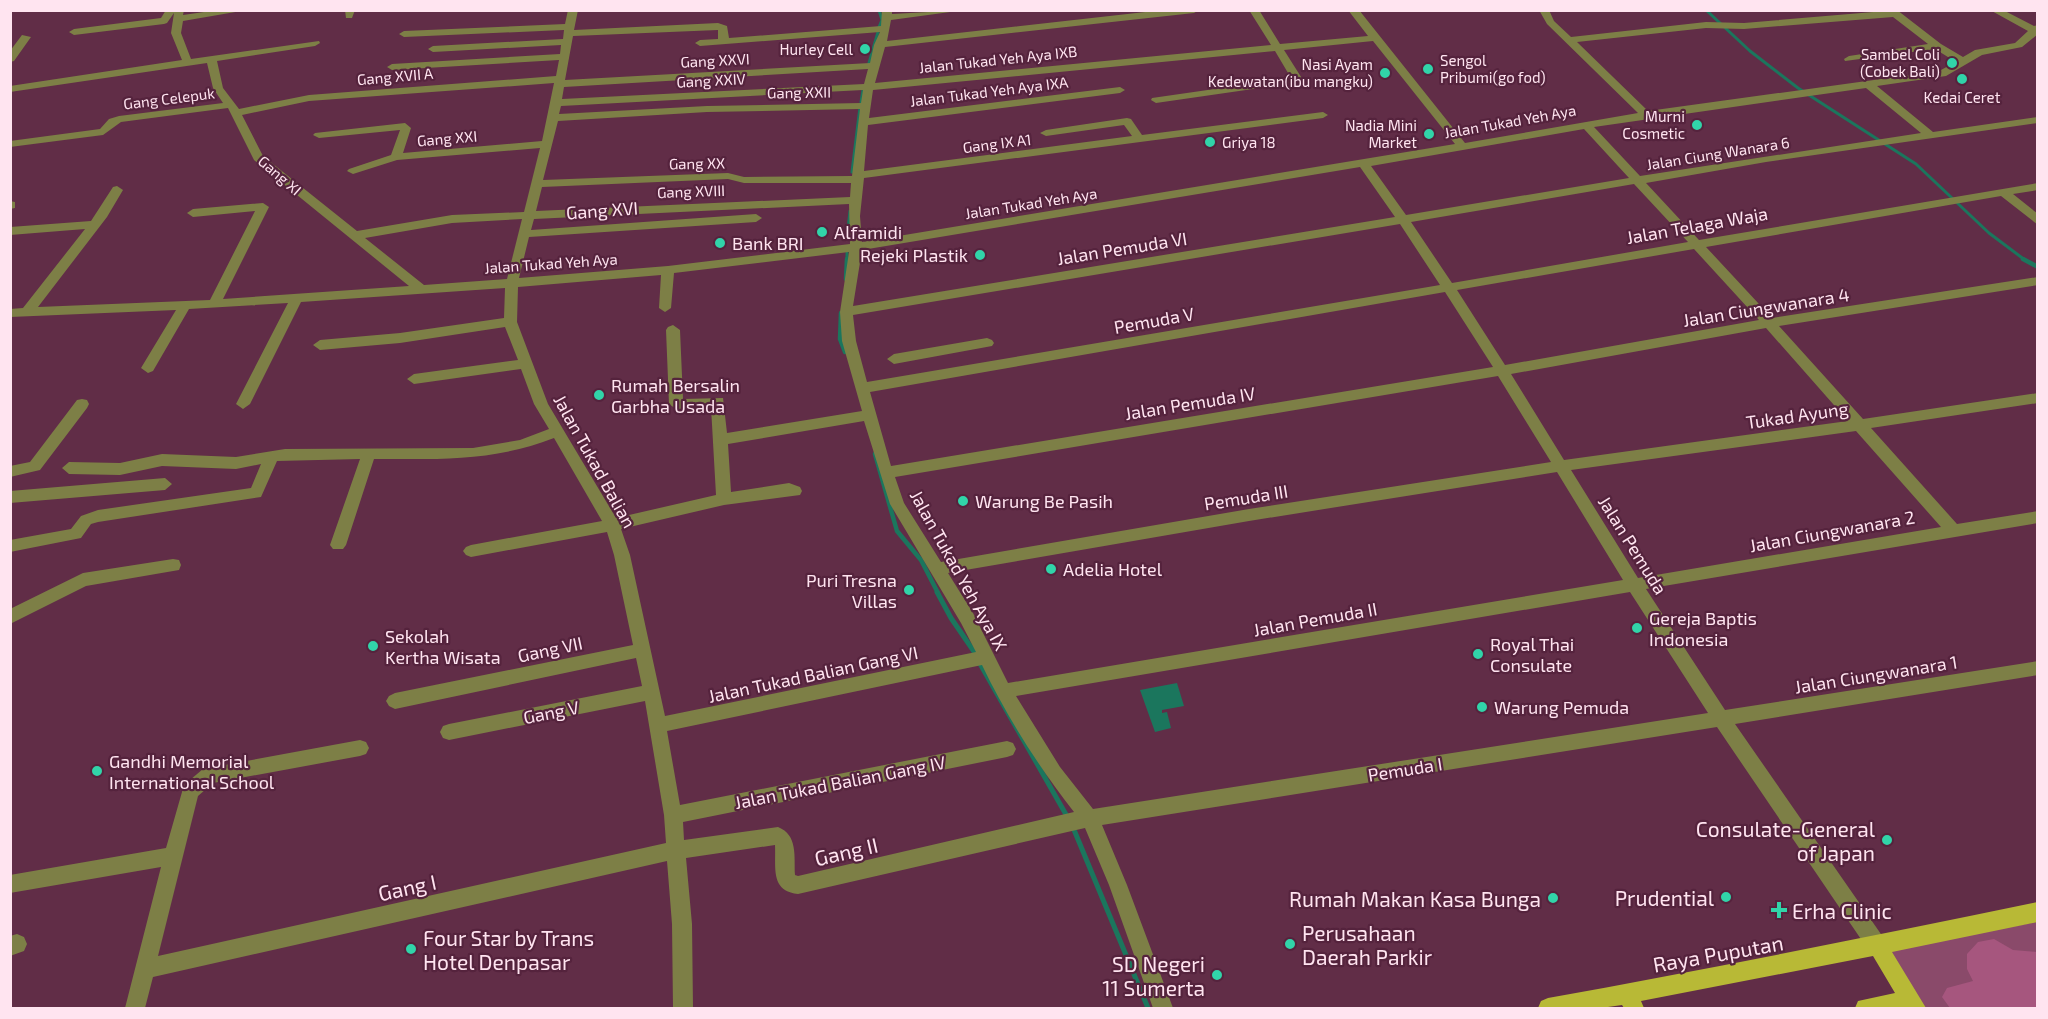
<svg xmlns="http://www.w3.org/2000/svg" width="2048" height="1019" viewBox="0 0 2048 1019" font-family="'Exo 2',sans-serif">
	<rect width="100%" height="100%" fill="#612d47"/>
	<path fill="#8a4a6a" d="M2037 922V1008H1921L1885 950Z"/>
	<path fill="#a6567e" d="M1994 939 2013 950 2037 952V1008H1950L1942 997 1947 988 1973 981 1967 969V954L1978 942Z"/>
	<path fill="#1b765d" d="M1177 683 1184 706 1162 710V713L1167 712 1171 728 1155 732 1140 690Z"/>
	<g fill="none" stroke-linecap="round" stroke-linejoin="round">
		<path stroke="#1b765d" stroke-width="3" d="M879 10 882 20 879 27
			M1706 10 1750 51 1798 88 1916 164 1989 233 2025 260
			M869 63 878 32
			M861 102 863 90
			M852 172 860 107
			M847 238 850 211
			M847 260V253"/>
		<path stroke="#1b765d" stroke-width="4.5" d="M2023 259 2038 267
			M846 279 847 259
			M841 313 840 339 845 352
			M875 454 897 531 921 560 938 593"/>
		<path stroke="#1b765d" stroke-width="5" d="M937 592 951 618 975 653
			M979 662 1068 818
			M1072 825 1148 1008"/>
		<path fill="#7d7f46" fill-rule="evenodd" d="M166 10H184L183 15 218 10H247L183 21 181 33 191 59 319 41 320 43 315 46 217 61 223 88 239 109 309 95 556 76 559 60 392 70 387 67 392 64 560 54 561 45 433 52 428 49 433 46 563 39 564 30 404 37 399 34 404 31 565 24 568 10H578L574 30 718 23 727 26 729 38 881 26 882 10H892V14L965 10 891 20 887 41 1163 10H1199L1194 13 885 47 875 83 1271 45 1249 10H1259L1280 44 1368 36 1348 10H1359L1465 143 1638 113 1547 24 1539 10H1549L1554 21 1571 37 1706 22 1744 23 1897 10 1941 44 1963 57 1975 50 2015 43 2028 31 1990 10H2003L2034 26 2038 25V34L2022 47 1982 55 1946 76 1877 86 1933 132 2038 117V123L1766 162 1646 183 1699 240 2038 183V190L2013 194 2038 214V225L2001 196 1706 247 1772 318 2038 277V285L1779 326 1863 419 2038 393V403L1871 428 1957 524 2038 511V523L1646 589 1725 710 2038 661V675L1735 724 1883 937 1886 944 1883 951 1876 954 1869 951 1717 727 1102 825 1127 885 1173 1008H1153L1109 885 1085 828 798 894C770 891 776 868 775 845L686 858 692 924 693 1008H673L672 924 667 861 153 977 145 1008H125L161 867 10 893V875L166 848 184 785 203 769 360 740 366 742 369 748 366 754 360 756 213 783 198 796 158 956 666 843 664 815 645 701 449 740 443 738 440 732 443 726 449 724 642 686 636 658 395 709 389 706 386 701 389 696 395 693 633 645 614 555 607 532 471 557 466 555 463 551 466 547 471 545 602 521 554 438C492 462 439 459 374 459L346 545 343 549H333L330 545 360 459 277 461 261 497 98 522 91 524 81 538 10 552V540L71 529 81 516 98 510 251 488 261 464 236 469 162 466 120 475 69 474 62 468 69 462 120 463 162 454 236 457 285 449 473 448 520 440 549 429 534 404 521 369 414 384 407 379 414 374 518 360 505 327 400 343 320 350 313 345 320 340 400 333 504 318 505 288 301 302 250 404 243 409 236 404 288 303 189 309 153 371 148 373 141 368 176 310 10 317V309L23 308 85 229 10 235V227L91 221 113 187 117 186 123 190 107 217 38 307 210 300 255 211 193 217 187 213 193 209 263 203 269 207 223 299 409 286 254 160 228 108 121 122 103 135 10 147V141L100 129 109 119 119 116 223 103 213 88 207 63 10 92V86L182 60 171 33 174 13 167 23 164 24 74 35 69 32 74 29 161 18ZM1893 17 1928 44 1849 56 1844 59 1845 61 1935 49 1956 62 1939 71 1648 111 1577 42 1706 28 1744 29ZM718 30V39L700 40 695 43 700 46 880 32 874 45 870 63 565 80 573 36ZM1373 41 1455 144 862 242 860 216 864 178 1323 118 1328 115 1323 112 1142 135 1131 119 1127 118 1046 130 1040 133 1046 136 1124 125 1132 136 864 171 868 125 1120 93 1125 90 1120 87 869 118 873 90 1275 51 1291 78 1152 98 1151 100 1156 103 1302 82 1303 80 1284 50ZM868 69 864 84 562 99 564 87ZM554 83 542 141 403 153 411 128 405 123 315 133 313 135 319 138 400 130 391 155 349 169 347 171 353 174 397 160 540 148 524 212 452 215 357 231 263 156 242 115 309 101ZM1866 88 1921 133 1640 176 1594 127ZM863 90 861 103 707 106 559 114 561 106ZM860 109 852 176 744 177 728 173 543 180 558 121 707 112ZM1584 129 1629 178 1406 215 1371 166ZM1360 167 1395 217 853 306 862 250ZM728 179 744 183H851L850 197 536 211 542 187ZM1634 184 1688 242 1452 283 1411 222ZM849 204 850 244 668 266 519 278 529 237 756 222 762 218 756 214 531 230 534 219ZM522 219 507 279 424 285 365 238 452 223ZM1400 224 1440 285 867 382 856 341 853 315ZM1694 249 1759 320 1505 365 1457 290ZM849 252 840 312 842 341 862 411 727 433 723 398 683 399 680 330 673 325 668 327 666 330 669 404 676 409 711 407 716 495 616 518 548 404 517 322 518 287 661 275 659 308 665 312 671 308 674 273ZM1445 292 1493 367 891 466 870 392ZM1766 328 1848 421 1564 460 1511 374ZM1498 376 1551 462 1249 509 941 562 904 503 895 477ZM864 421 890 504 961 623 976 652 665 716 630 555 621 529 724 505 800 495 802 491 800 487 789 483 731 492 728 444ZM1856 431 1941 527 1638 578 1571 470ZM1557 472 1623 580 1008 683 973 613 948 573 1249 521ZM1630 592 1708 713 1093 809 1060 767 1016 696ZM982 665C1007 717 1038 766 1074 812L798 876 795 875C794 856 798 835 778 827L684 840 683 822 1007 757 1013 755 1016 749 1013 743 1007 741 680 805 667 731Z
			M345 10H355L352 18H346Z
			M22 35 31 37 14 61 10 62V51Z
			M10 201 15 202V208L10 209Z
			M987 338 992 340 994 343 992 346 894 364 887 359 894 354Z
			M82 399 87 400 89 404 87 408 40 470 10 477V466L30 462 77 400Z
			M165 478 172 484 165 490 10 503V491Z
			M173 559 179 560 181 565 179 570 86 586 10 624V609L83 573Z
			M17 934 24 937 27 944 24 951 10 956V936Z"/>
		<path fill="#b8b936" fill-rule="evenodd" d="M2038 902V922L1892 952 1926 1008H1855L1858 1001 1895 993 1873 956 1641 1001 1644 1008H1624L1622 1005 1601 1008H1538L1541 1001 1548 998C1713 968 1874 936 2038 902Z"/>
	</g>
	<g fill="#31d4a9" stroke="#55233d" stroke-width="2">
		<circle cx="865" cy="49" r="6"/>
		<circle cx="1952" cy="63" r="6"/>
		<circle cx="1428" cy="69" r="6"/>
		<circle cx="1385" cy="73" r="6"/>
		<circle cx="1962" cy="79" r="6"/>
		<circle cx="1697" cy="125" r="6"/>
		<circle cx="1429" cy="134" r="6"/>
		<circle cx="1210" cy="142" r="6"/>
		<circle cx="822" cy="232" r="6"/>
		<circle cx="720" cy="243" r="6"/>
		<circle cx="980" cy="255" r="6"/>
		<circle cx="599" cy="395" r="6"/>
		<circle cx="963" cy="501" r="6"/>
		<circle cx="1051" cy="569" r="6"/>
		<circle cx="909" cy="590" r="6"/>
		<circle cx="1637" cy="628" r="6"/>
		<circle cx="373" cy="646" r="6"/>
		<circle cx="1478" cy="654" r="6"/>
		<circle cx="1482" cy="707" r="6"/>
		<circle cx="97" cy="771" r="6"/>
		<circle cx="1887" cy="840" r="6"/>
		<circle cx="1726" cy="897" r="6"/>
		<circle cx="1553" cy="898" r="6"/>
		<path d="M1776 901h6v6h6v6h-6v6h-6v-6h-6v-6h6z"/>
		<circle cx="1290" cy="944" r="6"/>
		<circle cx="411" cy="949" r="6"/>
		<circle cx="1217" cy="975" r="6"/>
	</g>
	<g text-anchor="middle" dominant-baseline="central" stroke-width="4.5" stroke-linejoin="round" paint-order="stroke">
		<g font-size="15" fill="#ffe4f0" stroke="#55233d" text-anchor="end">
			<text x="853" y="49">Hurley Cell</text>
			<text x="1940" y="54">Sambel Coli<tspan x="1940" dy="17">(Cobek Bali)</tspan></text>
			<text x="1440" y="60" text-anchor="start">Sengol<tspan x="1440" dy="17">Pribumi(go fod)</tspan></text>
			<text x="1373" y="64">Nasi Ayam<tspan x="1373" dy="17">Kedewatan(ibu mangku)</tspan></text>
			<text x="1962" y="97" text-anchor="middle">Kedai Ceret</text>
			<text x="1685" y="116">Murni<tspan x="1685" dy="17">Cosmetic</tspan></text>
			<text x="1417" y="125">Nadia Mini<tspan x="1417" dy="17">Market</tspan></text>
			<text x="1222" y="142" text-anchor="start">Griya 18</text>
		</g>
		<g font-size="15" fill="#ffe4f0" stroke="#55233d">
			<text transform="translate(998 59) rotate(-6)">Jalan Tukad Yeh Aya IXB</text>
			<text transform="translate(715 60) rotate(-3)">Gang XXVI</text>
			<text transform="translate(395 76) rotate(-5)">Gang XVII A</text>
			<text transform="translate(711 80) rotate(-3)">Gang XXIV</text>
			<text transform="translate(989 91) rotate(-7)">Jalan Tukad Yeh Aya IXA</text>
			<text transform="translate(799 92) rotate(-1)">Gang XXII</text>
			<text transform="translate(169 98) rotate(-7)">Gang Celepuk</text>
			<text transform="translate(1510 121) rotate(-10)">Jalan Tukad Yeh Aya</text>
			<text transform="translate(447 138) rotate(-5)">Gang XXI</text>
			<text transform="translate(997 143) rotate(-7)">Gang IX A1</text>
			<text transform="translate(1718 153) rotate(-9)">Jalan Ciung Wanara 6</text>
			<text transform="translate(697 163) rotate(-1)">Gang XX</text>
			<text transform="translate(280 175) rotate(41)">Gang XI</text>
			<text transform="translate(691 191) rotate(-2)">Gang XVIII</text>
			<text transform="translate(1031 203) rotate(-9)">Jalan Tukad Yeh Aya</text>
			<text transform="translate(551 263) rotate(-4)">Jalan Tukad Yeh Aya</text>
		</g>
		<g font-size="18" fill="#ffe4f0" stroke="#55233d">
			<text transform="translate(602 210) rotate(-4)">Gang XVI</text>
			<text transform="translate(1697 225) rotate(-10)">Jalan Telaga Waja</text>
			<text transform="translate(1122 248) rotate(-9)">Jalan Pemuda VI</text>
			<text transform="translate(1766 307) rotate(-9)">Jalan Ciungwanara 4</text>
			<text transform="translate(1154 320) rotate(-10)">Pemuda V</text>
			<text transform="translate(1190 403) rotate(-9)">Jalan Pemuda IV</text>
			<text transform="translate(1797 415) rotate(-8)">Tukad Ayung</text>
			<text transform="translate(595 461) rotate(61)">Jalan Tukad Balian</text>
			<text transform="translate(1246 497) rotate(-9)">Pemuda III</text>
			<text transform="translate(1832 531) rotate(-10)">Jalan Ciungwanara 2</text>
			<text transform="translate(1633 545) rotate(58)">Jalan Pemuda</text>
			<text transform="translate(959 570) rotate(61)">Jalan Tukad Yeh Aya IX</text>
			<text transform="translate(1315 619) rotate(-10)">Jalan Pemuda II</text>
			<text transform="translate(550 649) rotate(-12)">Gang VII</text>
			<text transform="translate(813 674) rotate(-12)">Jalan Tukad Balian Gang VI</text>
			<text transform="translate(1876 674) rotate(-9)">Jalan Ciungwanara 1</text>
			<text transform="translate(551 712) rotate(-11)">Gang V</text>
			<text transform="translate(1405 769) rotate(-9)">Pemuda I</text>
			<text transform="translate(840 782) rotate(-11)">Jalan Tukad Balian Gang IV</text>
		</g>
		<g font-size="18" fill="#ffe4f0" stroke="#55233d" text-anchor="start">
			<text x="834" y="232">Alfamidi</text>
			<text x="732" y="243">Bank BRI</text>
			<text x="968" y="255" text-anchor="end">Rejeki Plastik</text>
			<text x="611" y="385">Rumah Bersalin<tspan x="611" dy="21">Garbha Usada</tspan></text>
			<text x="975" y="501">Warung Be Pasih</text>
			<text x="1063" y="569">Adelia Hotel</text>
			<text x="897" y="580" text-anchor="end">Puri Tresna<tspan x="897" dy="21">Villas</tspan></text>
			<text x="1649" y="618">Gereja Baptis<tspan x="1649" dy="21">Indonesia</tspan></text>
			<text x="385" y="636">Sekolah<tspan x="385" dy="21">Kertha Wisata</tspan></text>
			<text x="1490" y="644">Royal Thai<tspan x="1490" dy="21">Consulate</tspan></text>
			<text x="1494" y="707">Warung Pemuda</text>
			<text x="109" y="761">Gandhi Memorial<tspan x="109" dy="21">International School</tspan></text>
		</g>
		<g font-size="21" fill="#ffe4f0" stroke="#55233d" text-anchor="end">
			<text x="1875" y="828">Consulate-General<tspan x="1875" dy="24">of Japan</tspan></text>
			<text x="1714" y="897">Prudential</text>
			<text x="1541" y="898">Rumah Makan Kasa Bunga</text>
			<text x="1792" y="910" text-anchor="start">Erha Clinic</text>
			<text x="1302" y="932" text-anchor="start">Perusahaan<tspan x="1302" dy="24">Daerah Parkir</tspan></text>
			<text x="423" y="937" text-anchor="start">Four Star by Trans<tspan x="423" dy="24">Hotel Denpasar</tspan></text>
			<text x="1205" y="963">SD Negeri<tspan x="1205" dy="24">11 Sumerta</tspan></text>
		</g>
		<g font-size="21" fill="#ffe4f0" stroke="#55233d">
			<text transform="translate(846 851) rotate(-13)">Gang II</text>
			<text transform="translate(407 887) rotate(-12)">Gang I</text>
			<text transform="translate(1718 953) rotate(-10)">Raya Puputan</text>
		</g>
	</g>
	<rect width="2048" height="1019" fill="none" stroke="#ffe4f0" stroke-width="24"/>
</svg>
